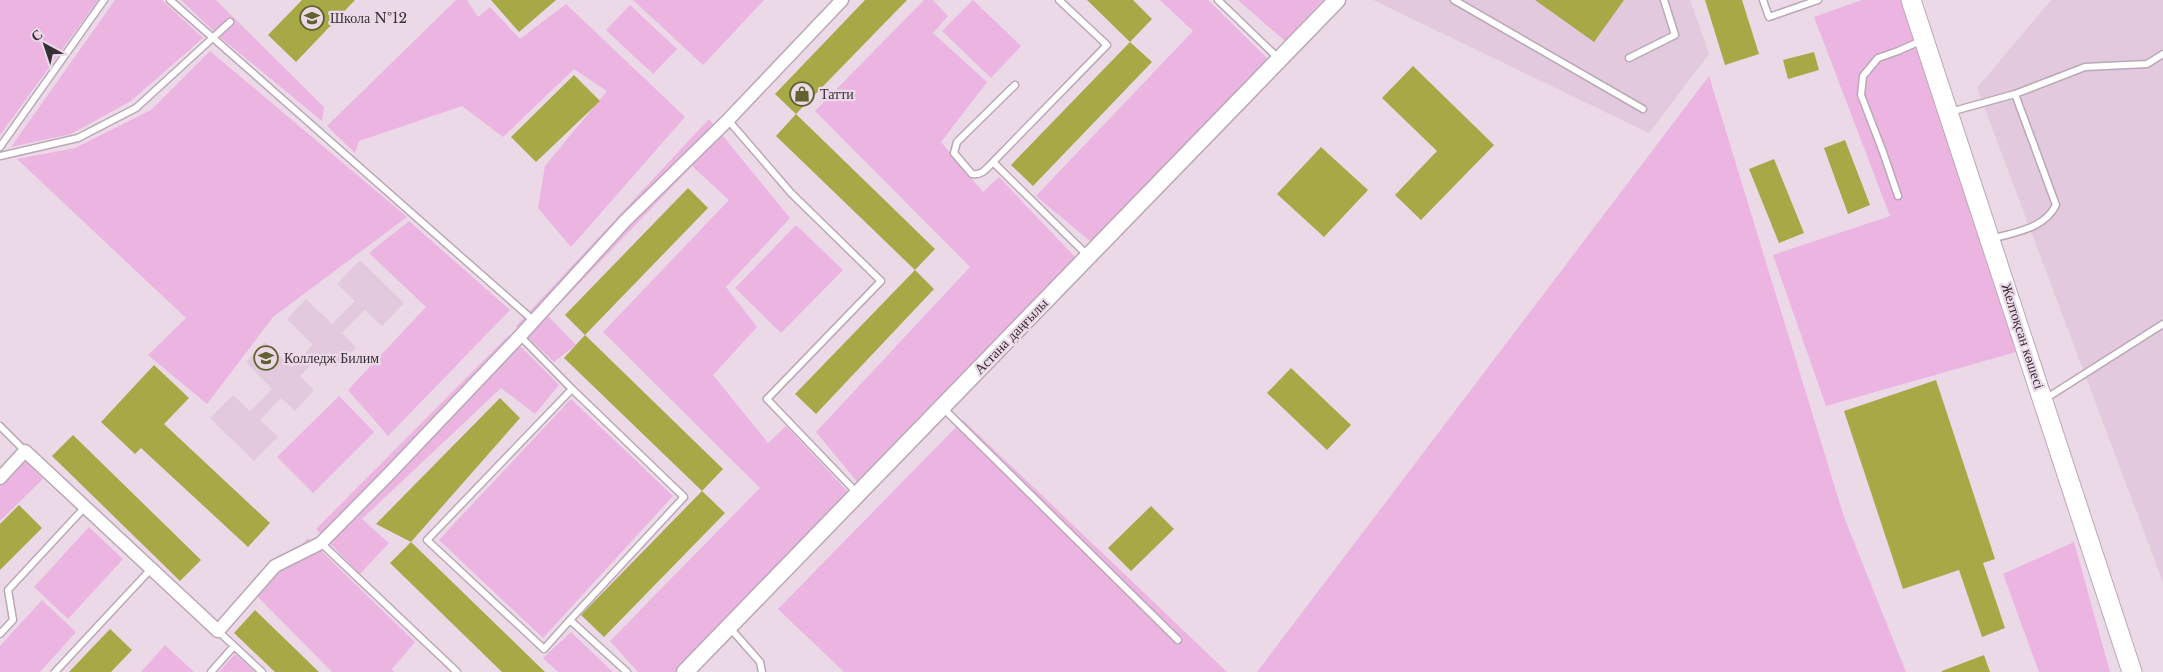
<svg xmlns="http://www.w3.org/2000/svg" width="2163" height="672" viewBox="0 0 2163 672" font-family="'Libre Baskerville',serif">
	<rect width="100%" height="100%" fill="#ebd9e7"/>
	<path fill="#e2c9dd" d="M1373 0H1690L1709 54 1649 133Z
		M2051 0H2163V582L1977 88Z
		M360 260 404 303 382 326 365 310 342 333 356 347 336 367 322 354 300 376 314 390 295 411 281 398 260 420 278 437 254 461 210 418 233 395 250 411 272 389 246 362 265 342 291 367 313 345 287 319 306 299 332 324 355 301 337 284Z"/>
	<path fill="#ecb4e1" d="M0 0H98L0 135Z
		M115 0H162L203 38 131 101 71 134 11 147Z
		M181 0H216L324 107 322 121 221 38Z
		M456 0H467L478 17 490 7 520 39 566 4 685 117 571 247 538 208 545 166 607 91 574 69 503 137 462 106 359 141 355 153 327 126Z
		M633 0H764L703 65Z
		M924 0H933L948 16 933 33 987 82 941 142 983 192 999 177 1076 258 858 483 816 432 970 267 815 111Z
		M973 0 1021 46 991 78 942 31Z
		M1160 0H1208L1268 59 1091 242 1036 196 1193 31Z
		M1238 0H1323L1285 41Z
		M1862 0H1902L2016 352 1826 406 1773 255 1890 216 1814 17Z
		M630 5 677 49 653 74 606 30Z
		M210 51 407 217 273 317 207 404 148 355 186 318 17 159 75 148 151 110Z
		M1709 76 1844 517 1906 672H1257Z
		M709 119 790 218 726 287 757 327 713 375 768 443 786 426 849 493 676 672H638L610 641 760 488 603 332 729 200 692 166 548 316 576 345 554 362 516 326Z
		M409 221 510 310 388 436 348 390 426 307 369 253Z
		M796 225 843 270 781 333 735 288Z
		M509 335 559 385 535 414 501 388 362 519 389 543 360 574 316 529Z
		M339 396 374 432 313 493 277 457Z
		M571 399 673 496 543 638 439 540Z
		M963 420 1227 672H844L778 609Z
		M24 459 43 479 0 521V485Z
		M89 527 123 559 68 619 34 587Z
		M308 538 415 642 392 669 394 672H332L256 595Z
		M2074 542 2110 672H2039L2003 574Z
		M42 600 76 632 40 672H0V646Z
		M571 632 613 672H558L543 658Z
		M165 645 194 672H141Z
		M235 654 255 672H219Z"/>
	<path fill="#a7a946" d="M302 0H355L296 62 268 35Z
		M491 0H556L519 32Z
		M865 0H907L796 114 775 94Z
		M1087 0H1133L1152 19 1130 42Z
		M1535 0H1624L1594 42Z
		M1705 0H1742L1759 54 1725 65Z
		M1130 42 1152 62 1033 186 1011 165Z
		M1814 52 1819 70 1788 79 1783 60Z
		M1413 66 1494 145 1421 220 1395 195 1437 151 1382 98Z
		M574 75 600 101 536 162 511 137Z
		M796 114 935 249 915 270 776 136Z
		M1845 140 1870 205 1848 214 1824 148Z
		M1321 147 1368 190 1324 237 1277 194Z
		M1774 159 1804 233 1779 243 1749 169Z
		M688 188 708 208 585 335 565 315Z
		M915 270 934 289 816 414 795 394Z
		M585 335 723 469 702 491 564 358Z
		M154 365 189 398 164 424 270 523 248 547 141 448 135 454 101 422Z
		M1291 368 1351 425 1327 450 1267 393Z
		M1936 380 1995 559 1983 563 2005 628 1982 637 1959 570 1903 589 1844 411Z
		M500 398 520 418 411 542 376 524Z
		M73 435 201 560 180 581 52 456Z
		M702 491 725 513 604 637 581 615Z
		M19 505 42 528 0 570V524Z
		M1151 506 1174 529 1131 571 1108 548Z
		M411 542 545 672H502L390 563Z
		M255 610 319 672H275L234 633Z
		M110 629 132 650 111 672H69Z
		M1984 655 1990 672H1942V671Z"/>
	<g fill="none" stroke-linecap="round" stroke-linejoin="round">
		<g stroke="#baa8b6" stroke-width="9">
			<path id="service" d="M170 0 534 321
				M1059 0 1107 45 993 162 1087 255
				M1218 0 1278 58
				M1454 0 1643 109
				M1763 0 1769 17 1818 0
				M1629 58 1675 35 1664 0
				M1950 112 2015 94 2085 67 2147 64 2163 54
				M728 120 791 193 881 281 767 399 857 493
				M0 147 104 0
				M0 156 78 138 136 108 230 22
				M993 162C987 168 982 176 972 174L954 153 957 142 1015 85
				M1898 196 1883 152 1861 95 1863 76 1878 58 1898 51 1923 40
				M1992 239C2015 232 2044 229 2056 205L2015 94
				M520 336 572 389 427 540 544 649 570 620 627 672
				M2045 399 2163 324
				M943 408 1178 640
				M0 426 25 451
				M321 543 457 672
				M570 620 684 497 572 389
				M730 628 760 662 762 672
				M218 631 262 672
				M0 634 13 620 8 590 85 507
				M55 672 151 569
				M211 672 234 646"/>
		</g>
		<g stroke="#baa8b6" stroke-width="15">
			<path id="minor" d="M0 478 25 451 218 631 275 566 321 543 388 475 520 336 625 221 728 120 842 0"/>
		</g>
		<g stroke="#baa8b6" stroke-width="19">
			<path id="tertiary" d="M685 672 1337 0"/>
		</g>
		<g stroke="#baa8b6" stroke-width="21">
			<path id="secondary" d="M1911 0 2132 672"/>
		</g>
		<use href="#service" stroke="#fff" stroke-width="6"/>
		<use href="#minor" stroke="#fff" stroke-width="12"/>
		<use href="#tertiary" stroke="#fff" stroke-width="16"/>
		<use href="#secondary" stroke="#fff" stroke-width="19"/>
	</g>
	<defs>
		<g id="school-ring" transform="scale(1.25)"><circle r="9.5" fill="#ebd9e7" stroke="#61622f" stroke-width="1.5"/><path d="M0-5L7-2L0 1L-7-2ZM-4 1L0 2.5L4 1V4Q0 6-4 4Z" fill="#61622f"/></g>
		<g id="shop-ring" transform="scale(1.25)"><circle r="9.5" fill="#ebd9e7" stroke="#61622f" stroke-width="1.5"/><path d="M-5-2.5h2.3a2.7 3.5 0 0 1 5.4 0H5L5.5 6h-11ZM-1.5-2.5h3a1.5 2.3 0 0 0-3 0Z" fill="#61622f"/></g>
		<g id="university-ring" transform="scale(1.25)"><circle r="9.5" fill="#ebd9e7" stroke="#61622f" stroke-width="1.5"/><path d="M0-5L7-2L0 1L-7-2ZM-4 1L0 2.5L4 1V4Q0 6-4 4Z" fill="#61622f"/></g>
	</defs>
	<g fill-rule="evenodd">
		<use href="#school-ring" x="312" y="18"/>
		<use href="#shop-ring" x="802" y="94"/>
		<use href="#university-ring" x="266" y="358"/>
	</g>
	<g text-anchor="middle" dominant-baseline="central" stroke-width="4.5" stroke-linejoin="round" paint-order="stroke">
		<g font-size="14" fill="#362f35" stroke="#ebd9e7" text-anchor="start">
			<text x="330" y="18">Школа №12</text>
			<text x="820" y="94">Татти</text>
			<text x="284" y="358">Колледж Билим</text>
		</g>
		<g font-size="14" fill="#362f35" stroke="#ebd9e7">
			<text transform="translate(1011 336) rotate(-46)">Астана даңғылы</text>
			<text transform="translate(2023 336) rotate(72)">Желтоқсан көшесі</text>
		</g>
	</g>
	<g transform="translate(45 45) rotate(320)" stroke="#ebd9e7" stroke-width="4" paint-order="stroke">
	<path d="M0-4L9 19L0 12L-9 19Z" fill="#362f35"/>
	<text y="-8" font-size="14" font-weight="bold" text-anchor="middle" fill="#362f35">С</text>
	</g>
</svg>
